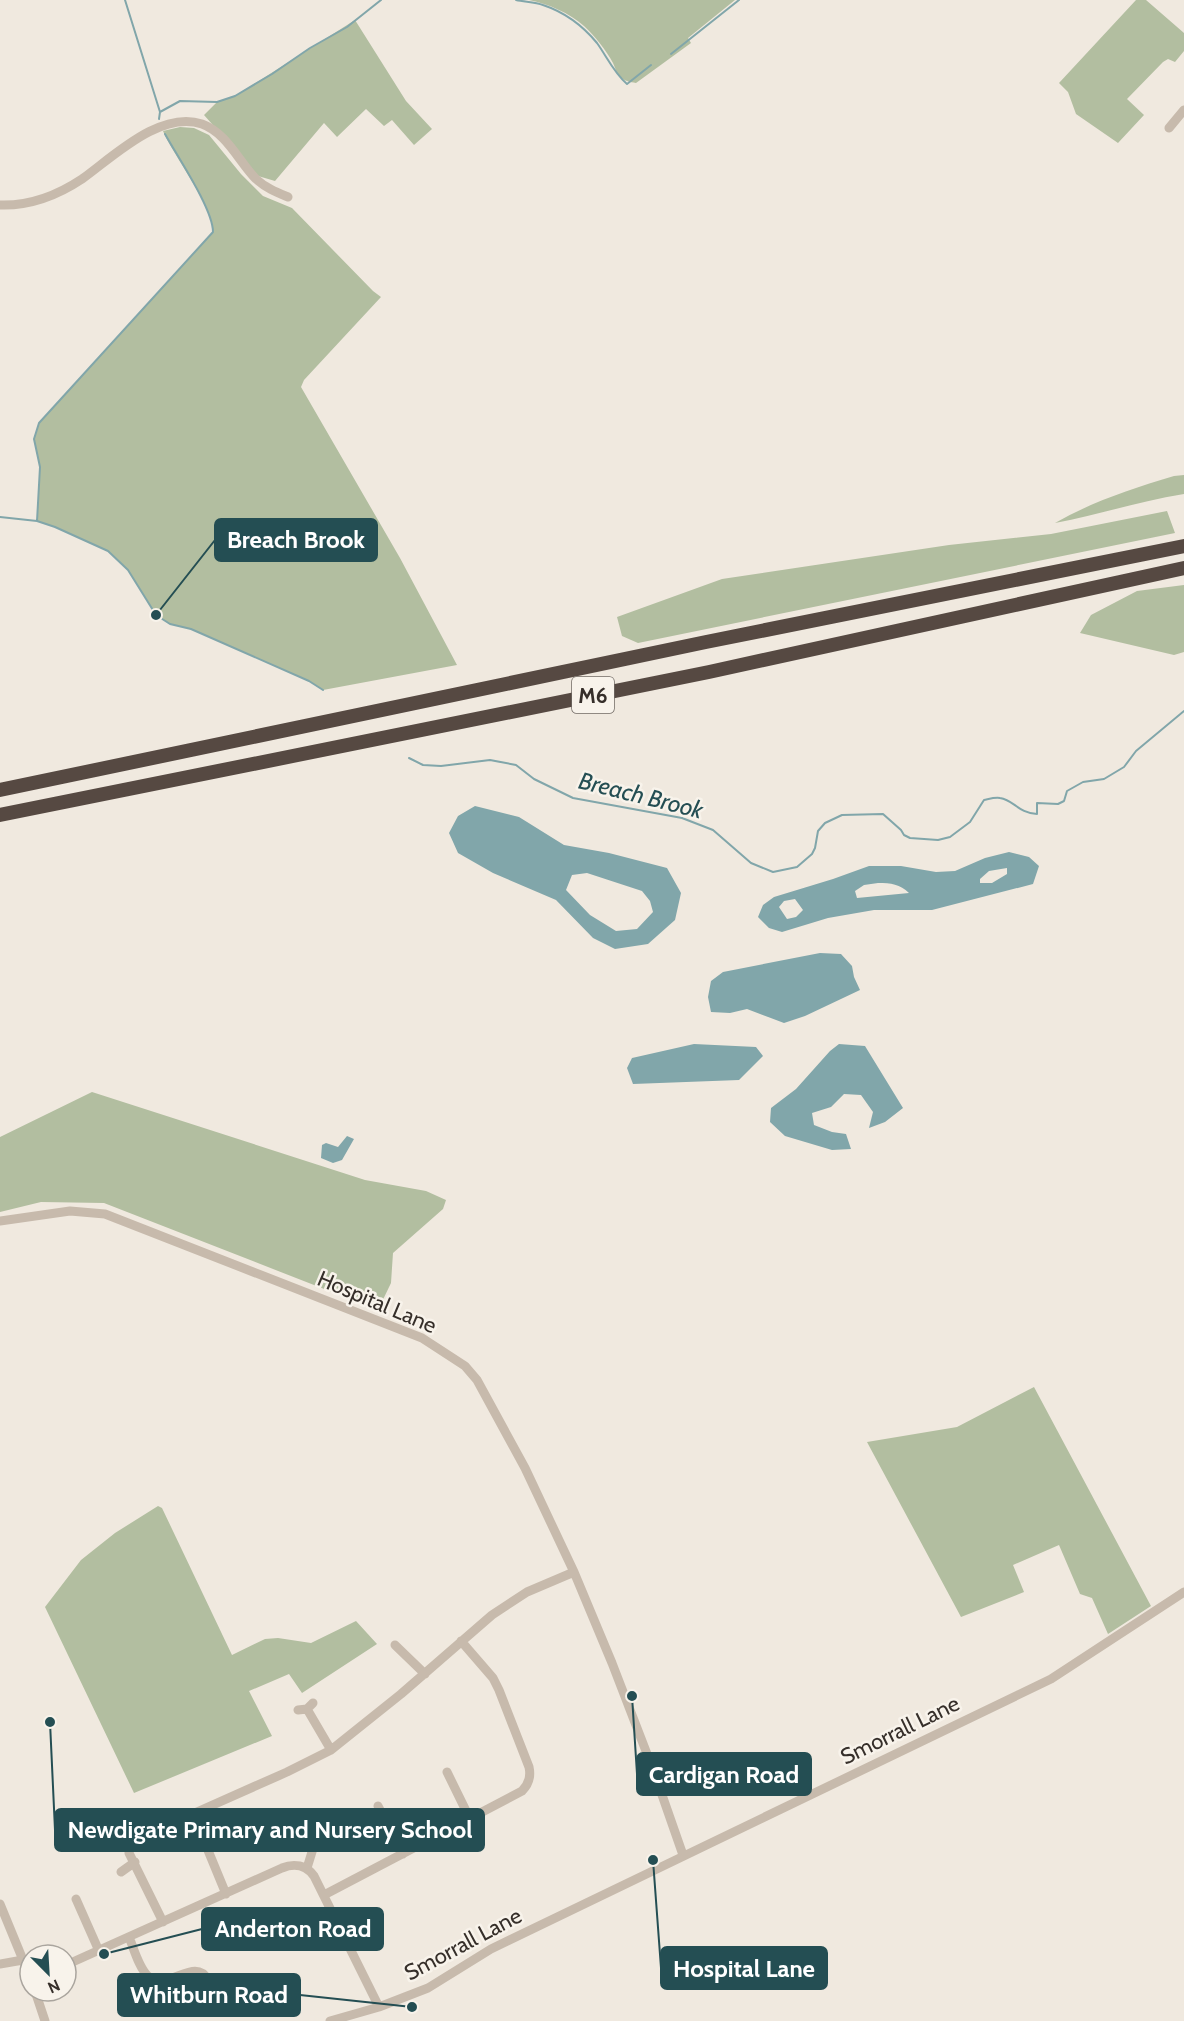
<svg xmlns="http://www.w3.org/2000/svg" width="1184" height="2021" viewBox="0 0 1184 2021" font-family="Cabin,sans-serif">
	<rect width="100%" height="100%" fill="#f0e9df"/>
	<path fill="#b2bea0" d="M529 0H735L688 38 691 43 636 83C630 82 624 81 619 76 616 72 615 67 613 63 606 50 595 36 584 26 569 13 549 4 529 0Z
		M1136 0H1146L1184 33V51L1175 62 1168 59 1163 62 1127 99 1144 115 1118 143 1076 114 1068 92 1059 83Z
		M355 20 406 101 432 129 414 145 392 120 384 126 366 109 337 137 324 123 275 181 258 176 204 115 217 102 235 96Z
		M180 127 194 128 209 135 241 174 263 196 292 208 373 291 381 297 304 380 301 387 400 558 457 665 323 690 309 681 191 629 170 624 156 615 128 570 108 551 55 527 37 521 40 467 34 439 39 423 213 232C213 206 174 157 163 131Z
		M1184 475V494C1140 501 1098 515 1055 523 1094 501 1131 489 1174 476Z
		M1167 511 1175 533 638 643 622 636 617 617 722 579 949 545 1051 534Z
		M1184 585V652L1174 655 1080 633 1091 615 1137 591Z
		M92 1092 365 1180 426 1191 446 1200 443 1209 393 1253 391 1283 378 1310 104 1203 41 1202 0 1212V1137Z
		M1034 1387 1151 1606 1108 1634 1092 1598 1080 1594 1059 1545 1013 1565 1024 1592 961 1617 867 1442 957 1427Z
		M158 1506 162 1508 232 1655 265 1639 278 1638 311 1643 356 1621 377 1644 302 1693 289 1674 249 1691 272 1736 134 1793 45 1607 81 1560 115 1533Z"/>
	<path fill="#81a6aa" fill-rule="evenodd" d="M475 806 519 817 564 845 609 853 667 868 681 893 675 920 648 944 615 949 593 938 556 900 493 873 458 853 449 833 458 816ZM587 873 642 891 650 901 653 912 637 929 616 931 590 915 566 890 572 875Z
		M1009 852 1029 857 1039 866 1033 884 932 910H874L828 918 782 932 769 928 758 917 763 905 774 897 833 879 869 866H901L936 872 955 871 985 858ZM1007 868V874L992 883H980V879L989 871ZM878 883C891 883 900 884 909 893L857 898 855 891 864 885ZM795 899 803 910 796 917 787 919 779 907 784 901Z
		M820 953 841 954 852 966 854 977 860 990 805 1016 784 1023 747 1009 730 1013 711 1012 708 997 711 981 723 972Z
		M694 1044 756 1047 763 1056 739 1080 633 1084 627 1068 632 1058Z
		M839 1044 865 1046 903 1108 885 1122 869 1128 873 1112 861 1095 844 1094 831 1107 812 1113 814 1125 832 1132 846 1134 851 1149 832 1150 785 1136 770 1122 771 1108 796 1089 830 1051Z
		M347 1136 354 1139 342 1160 333 1163 321 1158 322 1145 326 1143 338 1147Z"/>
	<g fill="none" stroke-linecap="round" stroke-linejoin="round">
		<path stroke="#81a6aa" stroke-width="2" d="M125 0 160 112
			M516 0C525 2 535 2 543 5 564 12 583 26 597 43 607 57 614 73 627 84L651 65
			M671 54 739 0
			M159 119 160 112 180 101 217 102 235 96 272 74 310 48 347 27 381 0
			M0 517 37 521 55 527 108 551 128 570 156 615 170 624 191 629 309 681 323 690
			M37 521 40 467 34 439 39 423 213 232C213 209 177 156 165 134
			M409 758 423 765 441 766 490 760 516 765 534 779 573 798 682 818 713 830 751 863 773 872 797 867 812 854 815 848 818 831 825 823 842 815 883 814 901 830 904 835 910 838 938 840 950 837 970 822 984 800C989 799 995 797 1000 798 1014 800 1018 813 1037 814V803L1058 804 1064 801 1067 791 1083 782 1104 779 1124 767 1136 751 1184 711"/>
		<path stroke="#c7baac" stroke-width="9" d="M1169 128 1184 110
			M0 205C29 206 58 195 82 179 113 157 160 110 202 124 227 133 239 162 256 179 266 188 276 192 288 197
			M0 1221 70 1211 105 1214 422 1338 465 1366 477 1380 525 1468 574 1572 612 1663 654 1772 683 1855
			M395 1645 425 1674
			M307 1709 331 1750
			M298 1710 307 1709 313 1703
			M447 1772 470 1819
			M378 1806 403 1854
			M193 1814 226 1894
			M161 1828 287 1772 331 1750 401 1694 492 1615 527 1592 574 1572
			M129 1853 163 1922
			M307 1868 320 1826 327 1821
			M121 1872 135 1862
			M324 1895 522 1791C529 1784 531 1776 529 1767L499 1690 493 1678 461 1641
			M76 1899 99 1951
			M0 1904 30 1977
			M129 1937C134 1949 139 1968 148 1976 167 1993 195 1955 208 1980
			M0 1964 23 1960
			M66 1965 282 1868C294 1863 306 1865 314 1876L379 2007
			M35 1991 45 2021
			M330 2021 379 2007 428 1988 491 1949 1051 1679 1184 1592"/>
		<path stroke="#564942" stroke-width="14" d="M0 790 706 642 1184 546
			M0 815 709 672 1184 568"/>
	</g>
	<g text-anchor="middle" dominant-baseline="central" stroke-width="5" stroke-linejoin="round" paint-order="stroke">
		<rect fill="#f8f3eb" stroke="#706a64" stroke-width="1.5" x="572" y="677" width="42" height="36" rx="4.5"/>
		<g font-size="21" font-weight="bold" fill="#362f2a">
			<text x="593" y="695">M6</text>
		</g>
		<g font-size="22" fill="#362f2a" stroke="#f8f3eb">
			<text transform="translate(377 1302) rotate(23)">Hospital Lane</text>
			<text transform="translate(900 1730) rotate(-26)">Smorrall Lane</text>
			<text transform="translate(463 1944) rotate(-28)">Smorrall Lane</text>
		</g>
		<g font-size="24" font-style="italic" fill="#244e53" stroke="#f8f3eb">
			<text transform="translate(641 795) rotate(14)">Breach Brook</text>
		</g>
	</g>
	<path fill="none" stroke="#244e53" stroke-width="2" d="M156 615L215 540M632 1696L637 1774M50 1722L55 1830M104 1954L202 1929M653 1860L661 1968M412 2007L300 1995"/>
	<g fill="#244e53" stroke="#f8f3eb" stroke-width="2">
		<circle cx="156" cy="615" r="6"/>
		<circle cx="632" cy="1696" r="6"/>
		<circle cx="50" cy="1722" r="6"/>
		<circle cx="104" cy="1954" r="6"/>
		<circle cx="653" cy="1860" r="6"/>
		<circle cx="412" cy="2007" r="6"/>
	</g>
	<g fill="#244e53" stroke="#244e53" stroke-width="2">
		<rect x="215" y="519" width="162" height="42" rx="6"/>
		<rect x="637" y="1753" width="174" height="42" rx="6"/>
		<rect x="55" y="1809" width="429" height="42" rx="6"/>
		<rect x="202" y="1908" width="181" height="42" rx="6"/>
		<rect x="661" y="1947" width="166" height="42" rx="6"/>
		<rect x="118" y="1974" width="182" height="42" rx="6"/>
	</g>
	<g font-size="24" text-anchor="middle" font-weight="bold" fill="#fff">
		<text x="296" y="548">Breach Brook</text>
		<text x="724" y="1783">Cardigan Road</text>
		<text x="270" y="1838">Newdigate Primary and Nursery School</text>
		<text x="293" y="1937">Anderton Road</text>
		<text x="744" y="1977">Hospital Lane</text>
		<text x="209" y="2003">Whitburn Road</text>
	</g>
	<g transform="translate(48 1973) rotate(156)"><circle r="28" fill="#f8f3eb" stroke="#aaa59e" stroke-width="1.5"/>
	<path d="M0-4.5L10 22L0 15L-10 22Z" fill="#244e53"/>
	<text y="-9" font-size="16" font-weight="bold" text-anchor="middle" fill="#362f2a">N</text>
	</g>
</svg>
